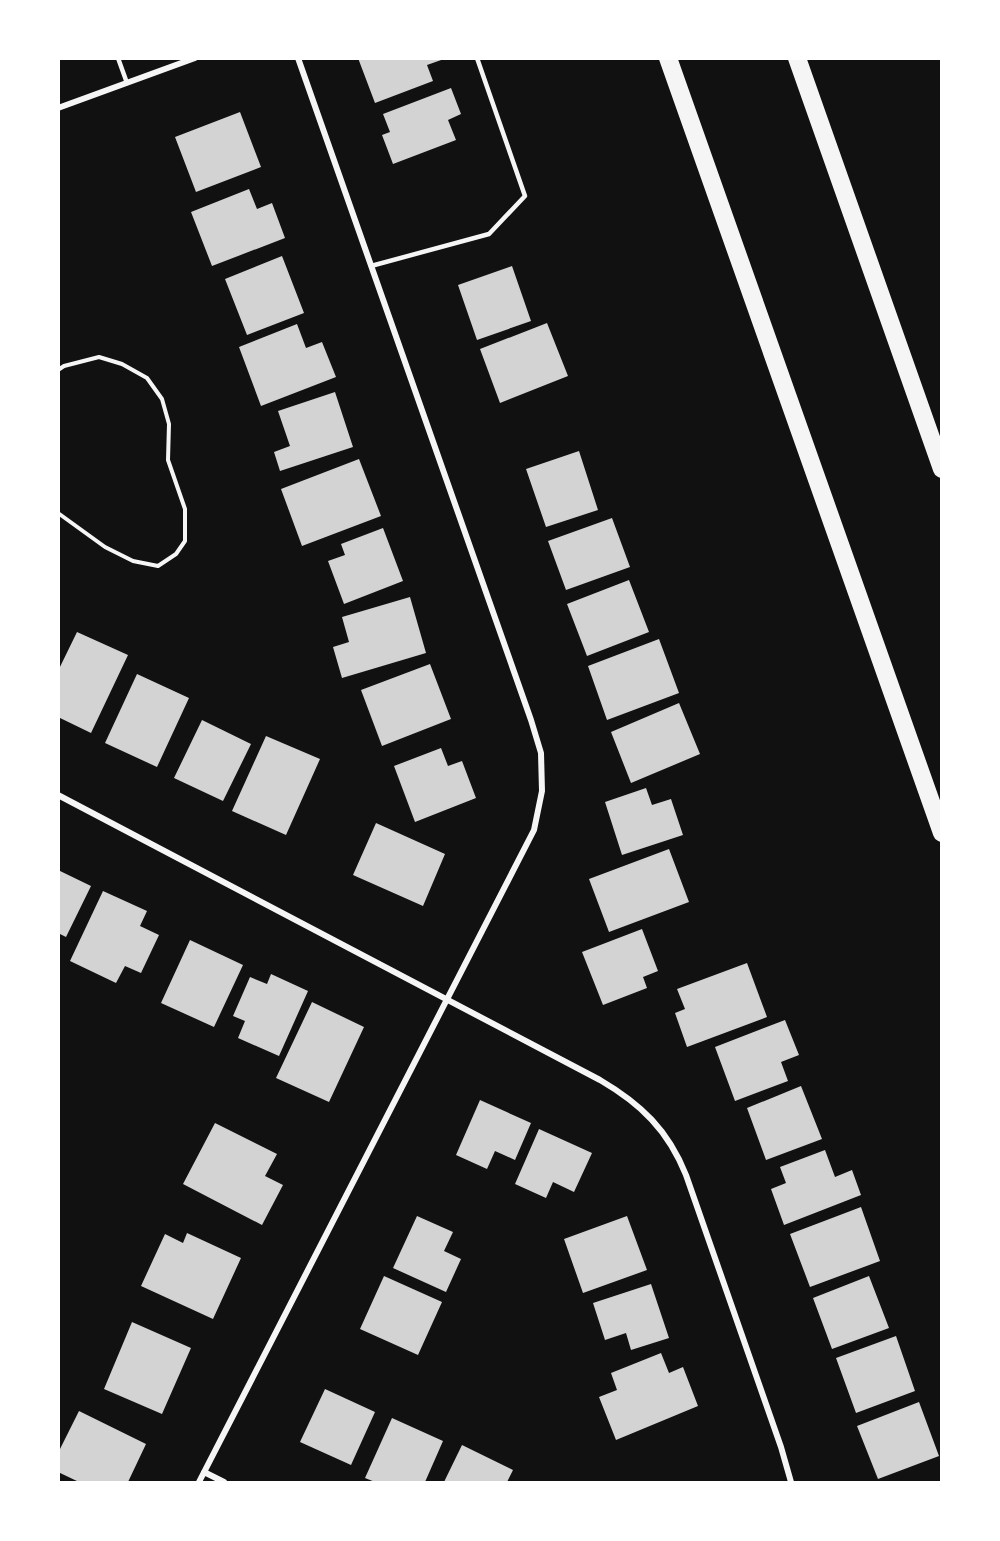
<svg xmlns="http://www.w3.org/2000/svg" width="1000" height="1541" viewBox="0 0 1000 1541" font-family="'Open Sans',sans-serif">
	<rect width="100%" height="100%" fill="#111"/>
	<path fill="#d3d3d3" d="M358 58H444V59L427 65 433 81 375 103Z
		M451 88 461 114 448 120 456 140 393 164 382 135 390 132 383 114Z
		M240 112 261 167 196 192 175 137Z
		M249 189 257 209 272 203 285 238 212 266 191 212Z
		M282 256 304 313 247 335 225 279Z
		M512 266 531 321 477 340 458 285Z
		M547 323 568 376 500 403 480 349Z
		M297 324 306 348 322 342 336 377 261 406 239 347Z
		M335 392 353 447 280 471 274 452 290 446 278 411Z
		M579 451 598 510 546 527 526 469Z
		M359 459 381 516 302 546 281 489Z
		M612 518 630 567 566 590 548 541Z
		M383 528 403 581 344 604 328 561 345 555 341 544Z
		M629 580 649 632 587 656 567 604Z
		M410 597 426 653 342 678 333 647 349 642 342 617Z
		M77 632 128 655 91 733 58 717V671Z
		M659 639 679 693 607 720 588 666Z
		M430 664 451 719 382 746 361 690Z
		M137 674 189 698 157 767 105 743Z
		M679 703 700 754 631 783 611 732Z
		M202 720 251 744 223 801 174 778Z
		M266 736 320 759 286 835 232 811Z
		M441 748 448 766 462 761 476 798 415 822 394 766Z
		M646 788 652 805 671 799 683 835 622 855 605 802Z
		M376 823 445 854 423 906 353 875Z
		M669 849 689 902 609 932 589 879Z
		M58 870 91 886 66 937 58 933Z
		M103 891 147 911 140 926 159 935 141 973 125 966 116 983 70 961Z
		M642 929 658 971 643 977 647 988 603 1005 582 952Z
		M190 940 243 965 214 1027 161 1003Z
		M747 963 767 1017 687 1047 675 1013 685 1009 677 989Z
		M271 974 308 991 279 1056 238 1038 245 1021 233 1016 250 977 267 984Z
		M312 1002 364 1027 329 1102 276 1078Z
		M785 1020 799 1055 781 1062 788 1081 735 1101 715 1047Z
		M801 1086 822 1139 766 1160 747 1108Z
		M480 1100 531 1123 515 1160 495 1151 487 1169 456 1155Z
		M215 1123 277 1154 265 1176 283 1185 262 1225 183 1184Z
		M539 1129 592 1153 574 1192 553 1182 546 1198 515 1184Z
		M825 1150 835 1177 852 1170 861 1195 784 1225 771 1189 786 1183 780 1167Z
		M861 1207 880 1261 810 1287 790 1234Z
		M417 1216 453 1232 444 1251 461 1259 446 1292 393 1268Z
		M627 1216 647 1270 583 1293 564 1239Z
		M187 1233 241 1258 213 1319 141 1286 165 1234 183 1243Z
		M384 1276 442 1302 418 1355 360 1329Z
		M869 1276 889 1328 832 1349 813 1298Z
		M651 1284 669 1338 631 1350 626 1333 605 1340 593 1303Z
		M132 1322 191 1348 162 1414 104 1389Z
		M896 1336 915 1391 856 1413 836 1358Z
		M661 1353 669 1373 683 1367 698 1406 616 1440 599 1397 617 1390 611 1373Z
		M325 1389 375 1412 351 1465 300 1442Z
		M919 1402 939 1456 878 1479 857 1426Z
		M79 1411 146 1444 128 1482H79L58 1472V1453Z
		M392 1418 443 1441 425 1482H375L365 1478Z
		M462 1445 513 1470 507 1482H444Z"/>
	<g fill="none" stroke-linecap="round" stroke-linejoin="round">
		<path stroke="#f5f5f5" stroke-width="4" d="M58 370 64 366 99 357 122 364 147 378 162 399 169 424 168 460 185 509V541L176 554 158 566 133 561 105 547 58 513"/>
		<path stroke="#f5f5f5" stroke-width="4.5" d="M118 58 127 83
			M371 266 489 234 525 196 477 58"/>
		<path stroke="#f5f5f5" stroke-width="6" d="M58 108 195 58
			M58 795 600 1080C641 1104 668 1130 686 1175L781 1447 791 1482
			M204 1472 224 1482
			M199 1482 534 830 542 791 541 753 531 720 298 58"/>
		<path stroke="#f5f5f5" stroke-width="18" d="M668 58 942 833
			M797 58 942 469"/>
	</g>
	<rect width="1000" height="1541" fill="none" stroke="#ffffff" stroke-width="120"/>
</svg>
